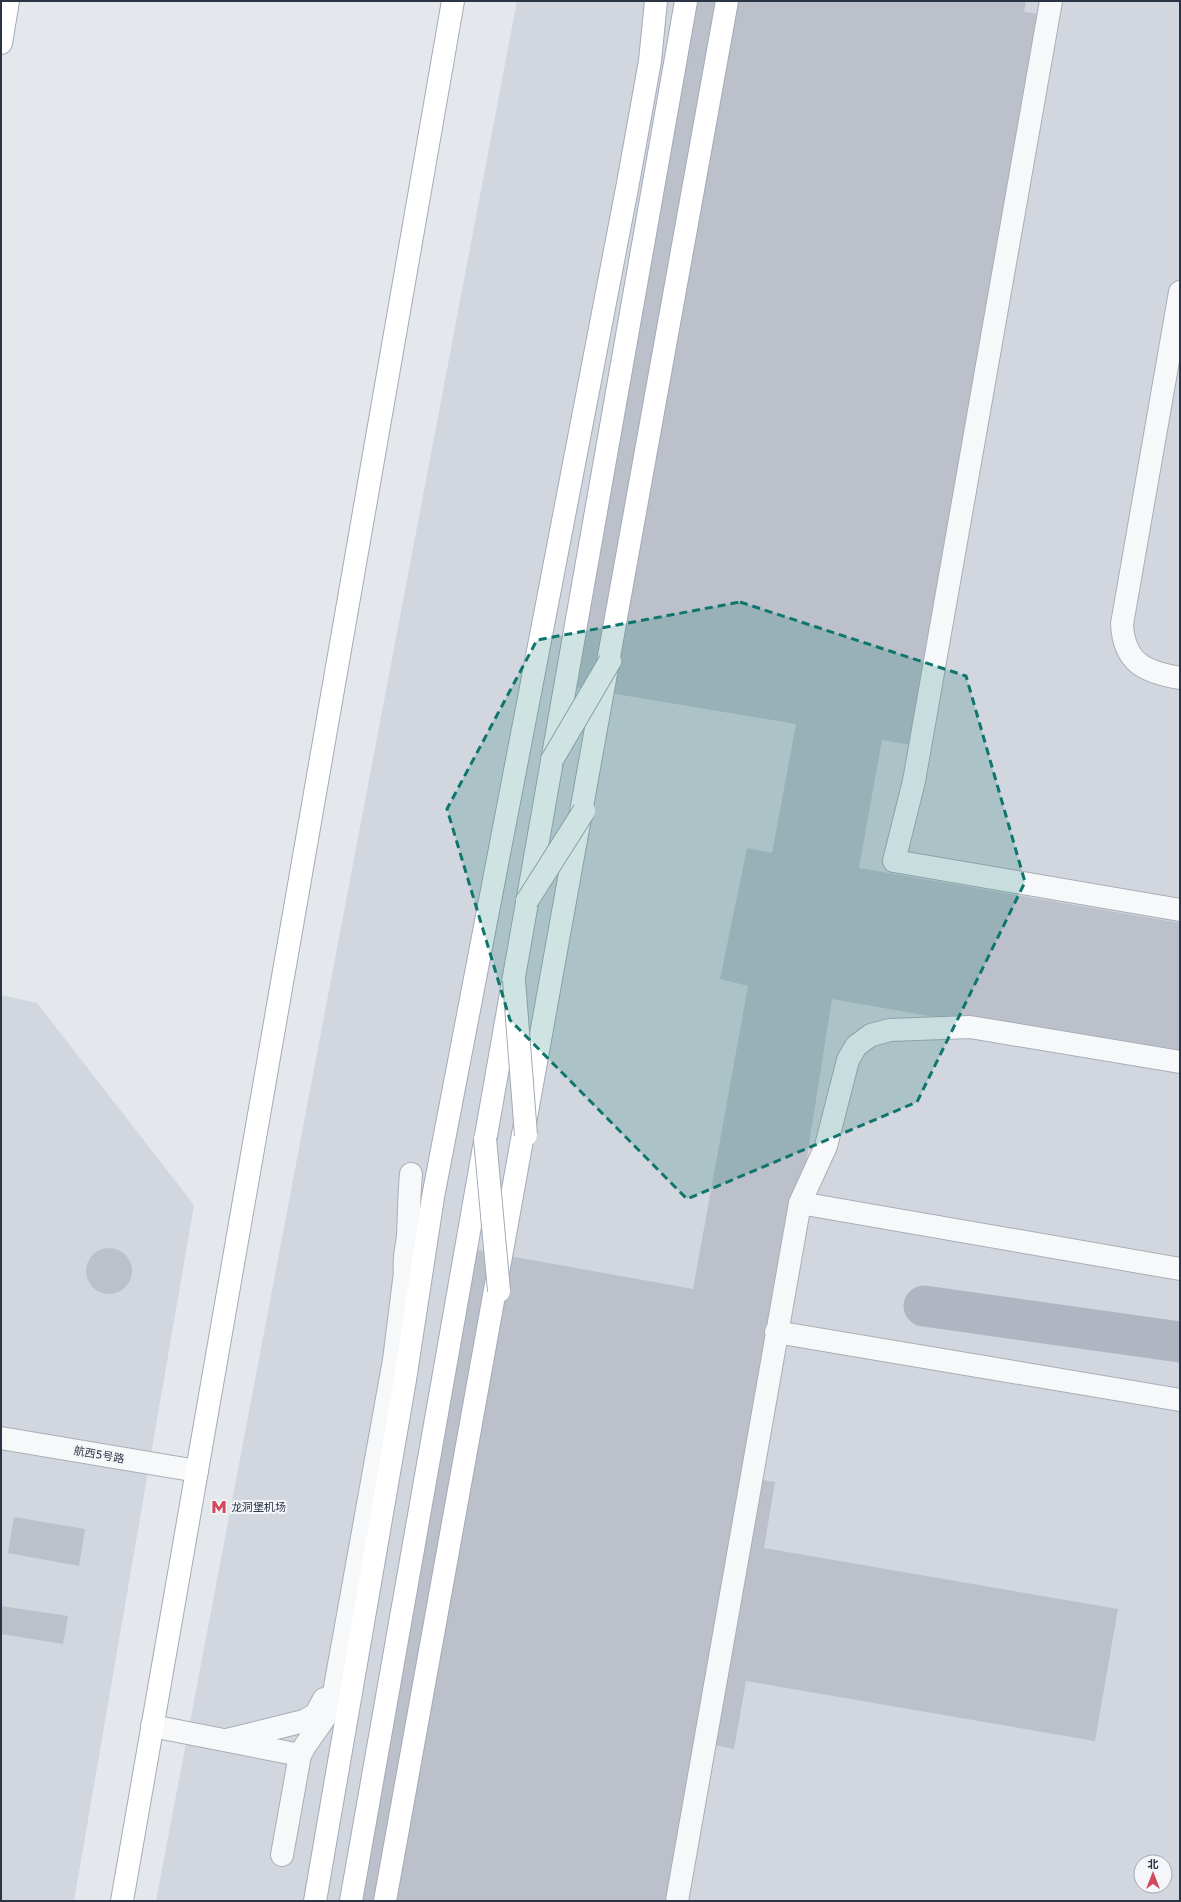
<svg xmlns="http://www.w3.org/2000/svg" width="1181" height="1902" viewBox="0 0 1181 1902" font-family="'DejaVu Sans','Noto Sans SC',sans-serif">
	<rect width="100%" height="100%" fill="#e4e7ec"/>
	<path fill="#d2d6de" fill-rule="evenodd" d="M517 1H1180V1901H156ZM1141 1862H1165V1886H1141Z
		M1 995 37 1003 194 1205 74 1901H1Z"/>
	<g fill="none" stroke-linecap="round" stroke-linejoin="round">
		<path stroke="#b0b6c1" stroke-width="41" d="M924 1306 1180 1342"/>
	</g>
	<path fill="#bbc0ca" d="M694 1H1026L1024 12 1039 14 996 257 1017 260 974 505 954 502 912 745 882 740 859 868 1180 923V1060L832 999 756 1479 775 1482 764 1548 1118 1609 1095 1741 746 1681 734 1749 710 1744 677 1901H358L470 1249 693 1289 748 986 720 979 747 848 772 853 796 724 574 687Z
		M86 1271a23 23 0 1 1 46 0a23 23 0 1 1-46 0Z
		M14 1517 85 1529 79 1566 8 1553Z
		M1 1606 68 1616 63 1644 1 1634Z"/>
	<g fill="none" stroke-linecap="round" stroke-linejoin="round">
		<g stroke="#a9aeb7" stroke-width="24">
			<path id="minor" d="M1051 1 914 781 894 861 1180 910
				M1180 292 1122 624C1124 663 1145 672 1180 678
				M800 1203 826 1146 848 1060 856 1046 871 1035 890 1030 970 1027 1180 1062
				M776 1332 1180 1400
				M1 1438 197 1471
				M152 1726 300 1755 282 1855
				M227 1740 304 1721 316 1714 324 1699
				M300 1755 305 1746 328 1713 335 1687 394 1360 405 1272C403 1259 407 1248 408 1235 409 1215 409 1194 411 1174
				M677 1901 800 1203 1180 1269"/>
		</g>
		<g stroke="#a3abb8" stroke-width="24">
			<path id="major" d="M1 43 8 1
				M122 1901 453 1
				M315 1901 405 1380 433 1197 628 183 650 61 656 1
				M351 1901 686 1
				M385 1901 727 1"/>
		</g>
		<use href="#minor" stroke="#f7f8fa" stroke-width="22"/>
		<use href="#major" stroke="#fff" stroke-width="22"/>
		<g stroke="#a3abb8" stroke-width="24" stroke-linecap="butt">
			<path id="major-bridge" d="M552 760 610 661
				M527 901 584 811
				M514 980 526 1135
				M485 1139 499 1291"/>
		</g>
		<use href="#major-bridge" stroke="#fff" stroke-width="22"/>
	</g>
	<path fill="#0f766e" fill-opacity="0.2" stroke="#0f766e" stroke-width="3" stroke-dasharray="8 5" stroke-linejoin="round" d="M740 602 966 676 1025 882 917 1102 687 1199 510 1020 447 809 537 640Z"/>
	<defs>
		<g id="metro-bare" transform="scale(1.2)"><path d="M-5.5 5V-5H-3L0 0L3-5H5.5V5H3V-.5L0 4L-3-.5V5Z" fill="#d1495b" stroke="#f4f6f9" stroke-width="2.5" paint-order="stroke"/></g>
	</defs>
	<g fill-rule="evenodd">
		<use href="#metro-bare" x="219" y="1507"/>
	</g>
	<g text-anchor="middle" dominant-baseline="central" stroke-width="4" stroke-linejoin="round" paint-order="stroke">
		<g font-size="11" fill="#2b3445" stroke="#f4f6f9">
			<text transform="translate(99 1455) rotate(10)">航西5号路</text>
		</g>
		<g font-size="11" fill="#2b3445" stroke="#f4f6f9" text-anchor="start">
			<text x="231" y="1507">龙洞堡机场</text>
		</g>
	</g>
	<rect width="1181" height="1902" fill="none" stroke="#2b3445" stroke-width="4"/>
	<g transform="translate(1153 1874)"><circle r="19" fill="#f4f6f9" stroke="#a4a8b1"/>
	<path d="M0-3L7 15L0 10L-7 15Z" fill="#d1495b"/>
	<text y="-6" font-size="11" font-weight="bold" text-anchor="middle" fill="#2b3445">北</text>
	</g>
</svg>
